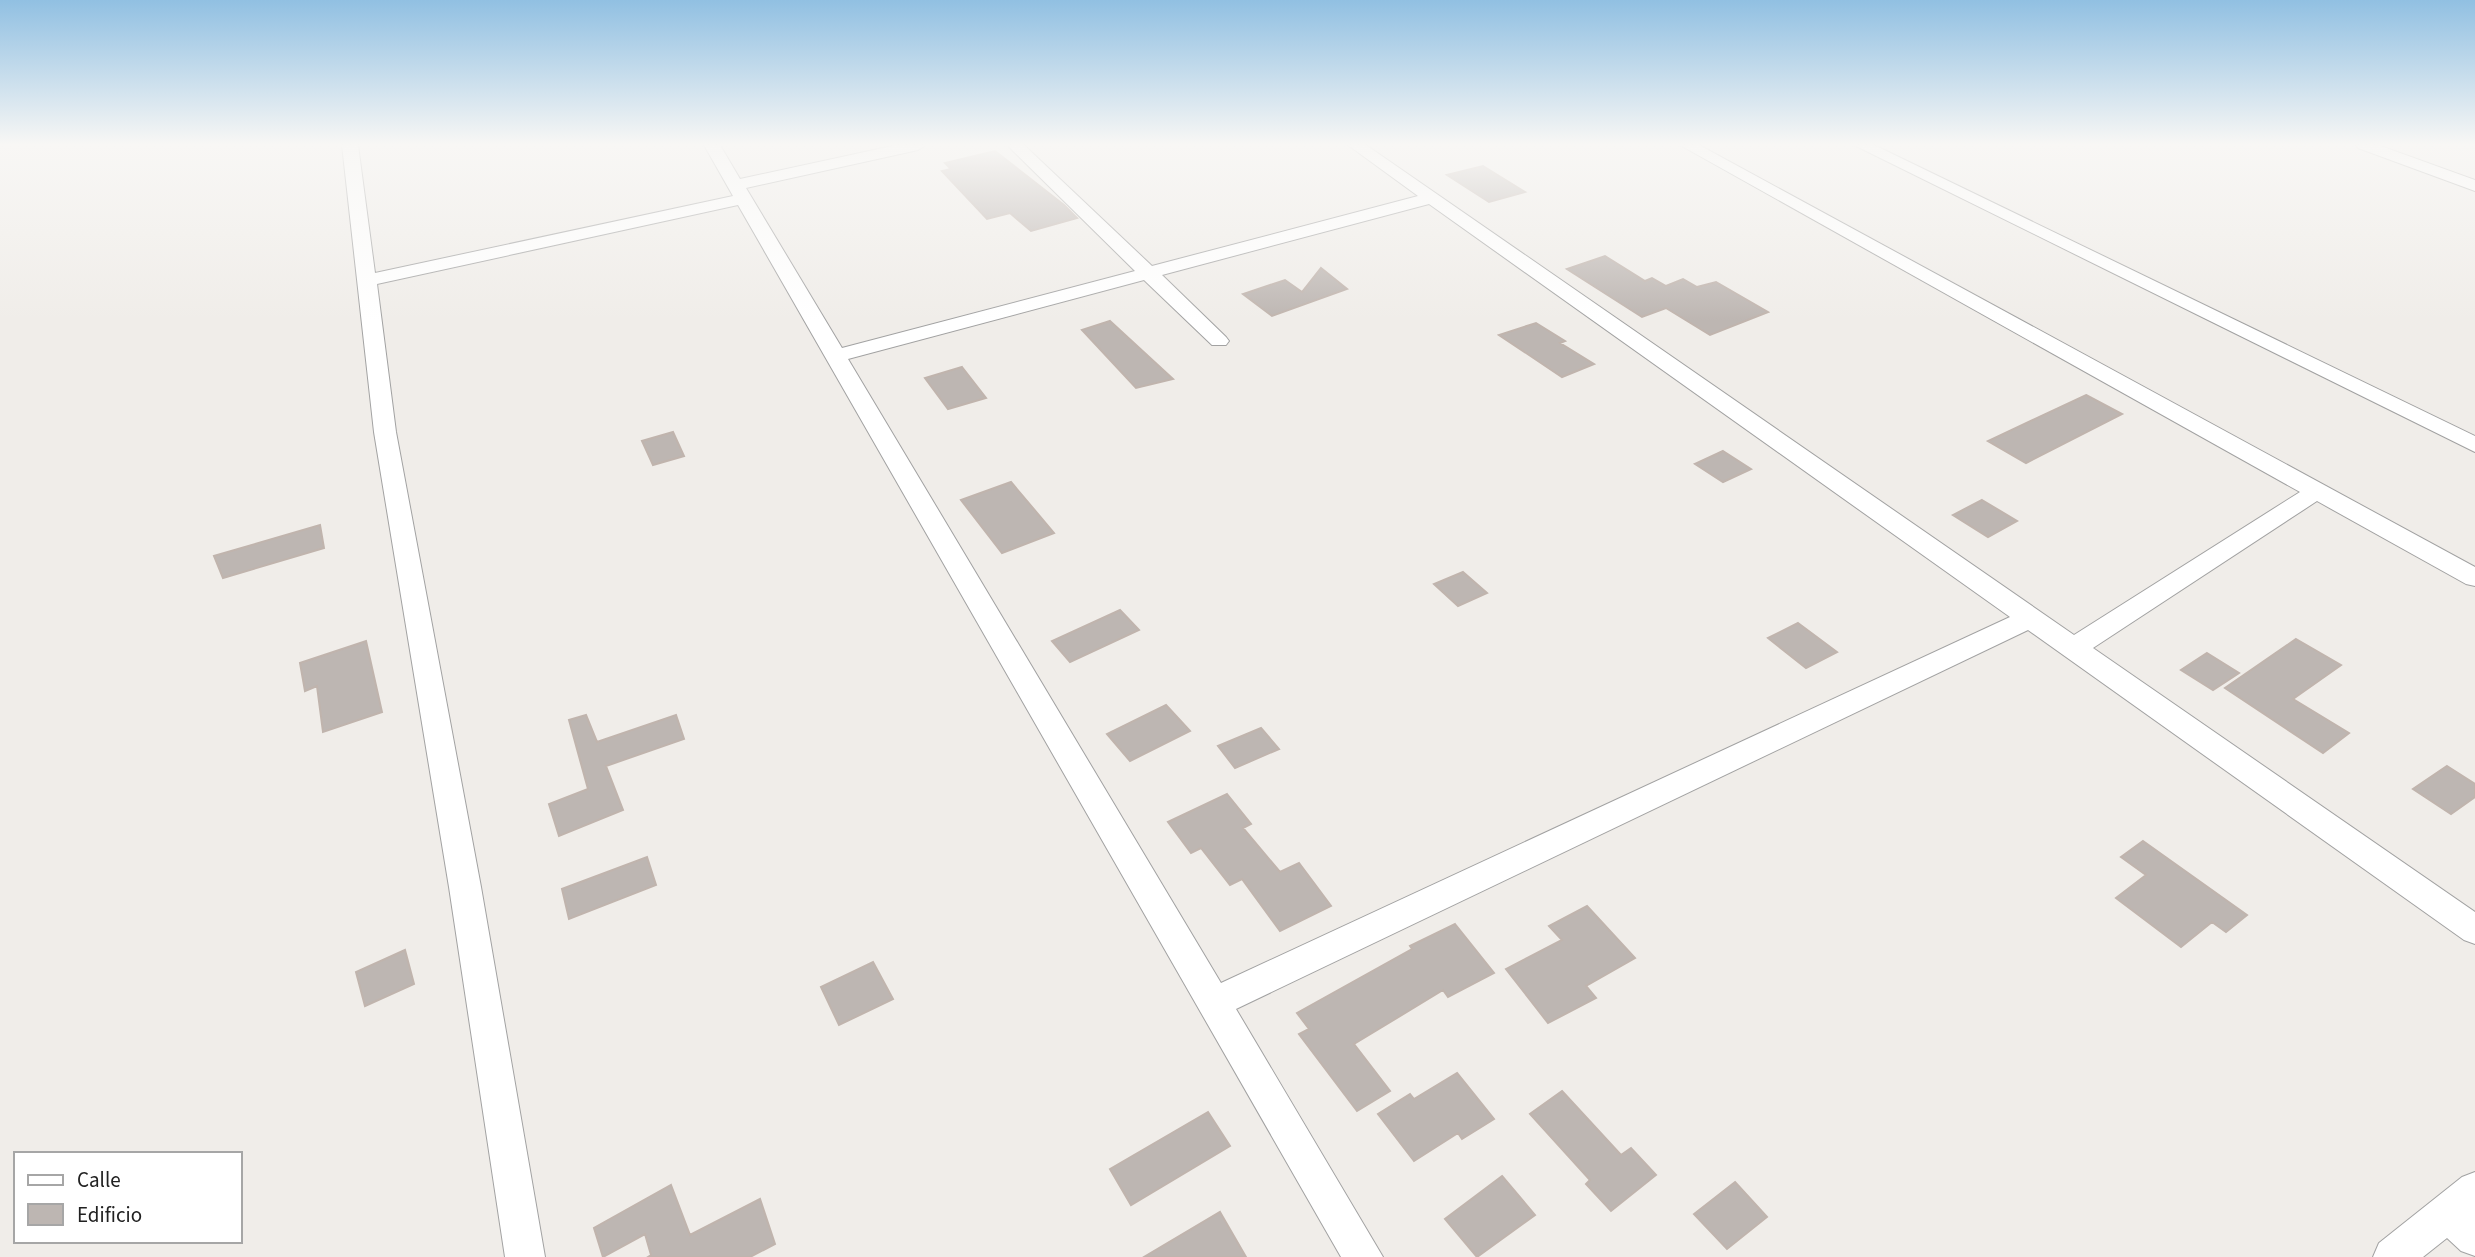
<svg xmlns="http://www.w3.org/2000/svg" width="2475" height="1257" viewBox="0 0 2475 1257" font-family="'Source Sans 3',sans-serif">
	<rect width="100%" height="100%" fill="#f0ede9"/>
	<path fill="#bdb6b2" stroke="#c0b4ad" stroke-width="2" d="M995 151 1064 205 1077 218 1031 231 1010 213 987 219 942 171 951 169 945 163Z
		M1483 166 1525 192 1489 202 1447 175Z
		M1605 256 1645 281 1652 278 1666 286 1683 279 1697 287 1716 282 1768 312 1710 335 1666 308 1642 317 1567 269Z
		M1321 268 1347 289 1272 316 1243 294 1285 280 1302 292Z
		M1110 321 1173 379 1136 388 1082 330Z
		M1536 323 1565 341 1560 343 1594 364 1562 377 1499 335Z
		M962 367 986 398 948 409 925 378Z
		M2086 395 2122 414 2026 463 1988 441Z
		M673 432 684 456 653 465 642 441Z
		M1723 451 1751 469 1723 482 1695 464Z
		M1011 482 1054 533 1002 553 961 500Z
		M1982 500 2017 521 1988 537 1953 515Z
		M320 525 324 548 223 578 214 556Z
		M1463 572 1487 593 1458 606 1434 584Z
		M1120 610 1139 630 1070 662 1052 641Z
		M1798 623 1837 652 1806 668 1768 638Z
		M2296 639 2341 665 2293 699 2349 733 2323 753 2225 688Z
		M366 641 382 712 323 732 317 686 305 691 300 663Z
		M2207 653 2239 673 2213 690 2181 670Z
		M1166 705 1190 731 1130 761 1107 734Z
		M586 715 597 742 676 715 684 739 606 766 623 810 559 836 549 804 588 789 569 720Z
		M1261 728 1279 749 1235 768 1218 746Z
		M2447 766 2475 784V797L2451 814 2413 789Z
		M1227 794 1251 824 1243 828 1280 872 1299 863 1331 906 1280 931 1242 879 1230 885 1201 848 1191 853 1168 822Z
		M2143 841 2247 915 2226 932 2212 922 2181 947 2116 898 2146 875 2121 857Z
		M647 857 656 885 569 919 562 889Z
		M1587 906 1635 958 1586 986 1596 998 1548 1023 1506 969 1562 940 1549 926Z
		M1455 924 1494 973 1448 997 1443 990 1354 1044 1390 1091 1357 1111 1299 1034 1309 1029 1297 1013 1412 949 1410 946Z
		M405 950 414 984 365 1006 356 972Z
		M873 962 893 999 839 1025 821 987Z
		M1457 1073 1494 1119 1462 1139 1458 1133 1414 1161 1378 1114 1410 1094 1414 1099Z
		M1562 1091 1621 1155 1631 1148 1656 1175 1611 1211 1586 1184 1590 1180 1530 1114Z
		M1208 1112 1230 1146 1131 1205 1110 1169Z
		M1502 1176 1535 1215 1477 1257 1445 1219Z
		M1735 1182 1767 1217 1727 1249 1694 1214Z
		M671 1185 690 1235 760 1199 775 1244 750 1257H648L651 1255 645 1234 603 1257 594 1228Z
		M1220 1212 1246 1257H1144Z"/>
	<g fill="none" stroke-linecap="round" stroke-linejoin="round">
		<g stroke="#a2a2a2" stroke-width="2">
			<path id="street" d="M342 145H358L375 273 733 196 704 145H720L740 179 897 145H926L918 150 746 188 842 348 1135 271 1007 145H1024L1152 266 1418 196 1348 145H1366L2074 635 2300 492 1680 145H1699L2475 567V586L2466 584 2317 501 2093 648 2475 912V944L2464 940 2028 630 1236 1009 1383 1257H1341L738 205 377 284 396 432 481 887 545 1257H505L449 887 374 432ZM1429 204 2010 617 1221 983 848 359 1144 280 1212 345H1226L1229 341 1226 337 1162 275Z
				M1854 145H1874L2475 436V452Z
				M2356 145H2378L2475 180V191L2358 148Z
				M2475 1172V1256L2461 1251 2447 1238 2423 1257H2373L2379 1243 2462 1177Z"/>
		</g>
		<use href="#street" fill="#fff" fill-rule="evenodd"/>
	</g>
	<linearGradient id="sky" x2="0" y2="1"><stop stop-color="#91c0e2"/><stop offset="0.45" stop-color="#f8f7f5"/><stop offset="1" stop-color="#f8f7f5" stop-opacity="0"/></linearGradient>
	<rect width="2475" height="321" fill="url(#sky)"/>
	<rect x="14" y="1152" width="228" height="91" fill="#ffffff" stroke="#a6a6a6" stroke-width="2"/>
	<rect x="28" y="1175" width="35" height="10" fill="#ffffff" stroke="#a6a6a6" stroke-width="2"/>
	<text x="77" y="1187" font-size="21" fill="#212121">Calle</text>
	<rect x="28" y="1204" width="35" height="21" fill="#bdb6b2" stroke="#a6a6a6" stroke-width="2"/>
	<text x="77" y="1222" font-size="21" fill="#212121">Edificio</text>
</svg>
